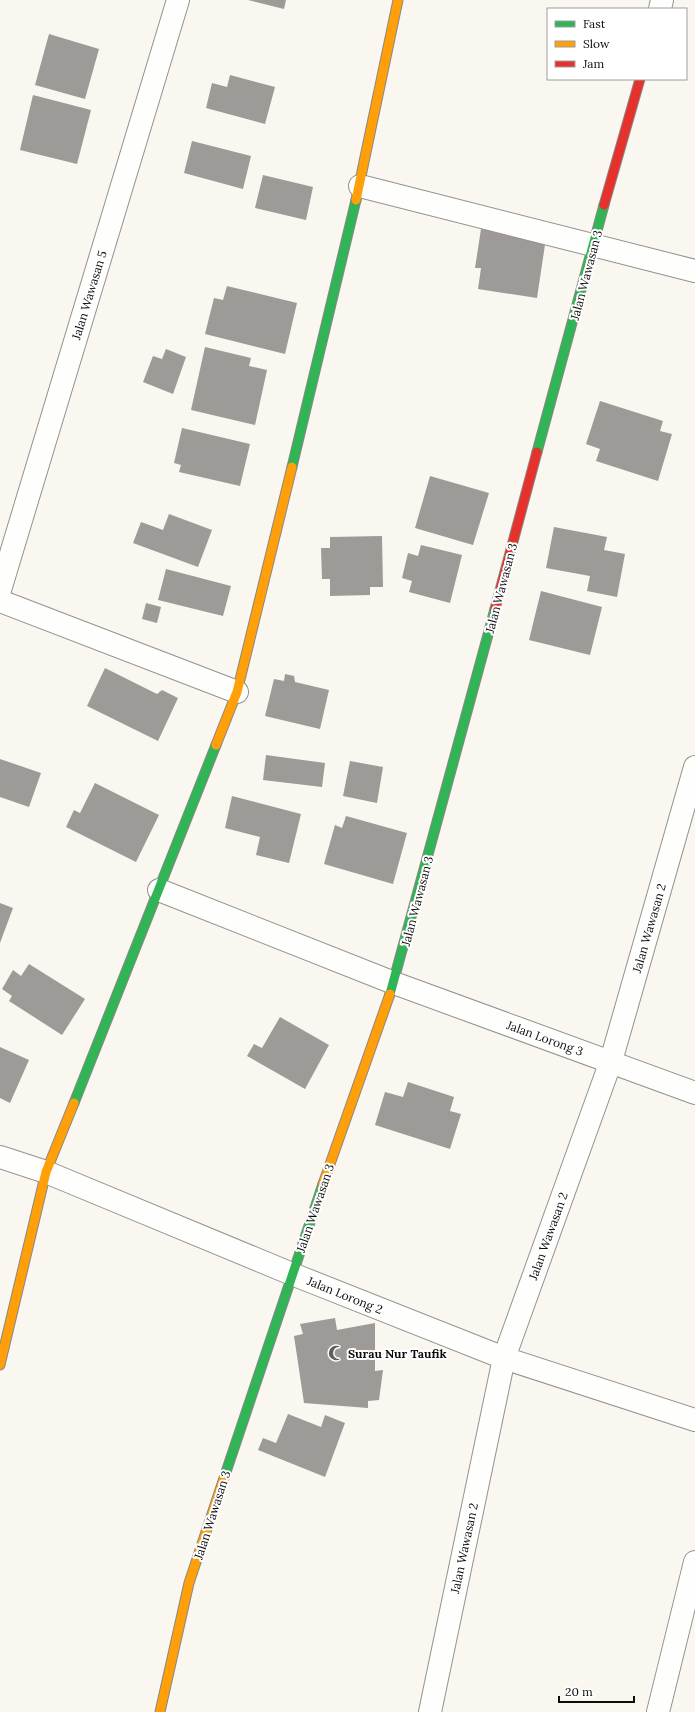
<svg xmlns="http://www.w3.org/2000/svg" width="695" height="1712" viewBox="0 0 695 1712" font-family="Lora,serif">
	<rect width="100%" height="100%" fill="#faf7f1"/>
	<path fill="#9d9a97" d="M248 0H286L284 9Z
		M49 34 99 49 85 99 35 85Z
		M230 75 275 87 265 124 206 108 212 83 227 87Z
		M33 95 91 110 77 164 20 150Z
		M192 141 251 156 243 189 184 173Z
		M263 175 313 187 306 220 255 208Z
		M481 229 546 238 537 298 478 289 481 268H475Z
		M227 286 297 303 285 354 205 334 214 298 223 300Z
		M205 347 251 358 249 366 267 370 255 425 191 410Z
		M166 349 186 357 173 394 143 382 153 356 162 359Z
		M600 401 663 421 660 431 672 434 658 481 596 461 600 449 586 444Z
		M182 428 250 444 240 486 179 472 181 465 174 463Z
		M430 476 489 493 473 545 415 528Z
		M169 514 212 530 198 567 133 543 141 522 163 530Z
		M554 527 607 537 604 550 625 554 617 597 587 591 590 576 546 568Z
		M382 536 383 587H370V595L330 596V579H322L321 548H330V537Z
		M421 545 462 555 450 603 409 592 412 581 402 578 408 553 418 556Z
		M166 569 231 586 223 616 158 600Z
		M541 591 602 607 590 655 529 640Z
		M146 603 161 607 157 623 142 619Z
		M105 668 157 694 162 690 178 698 158 741 87 706Z
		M285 674 294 676 295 682 329 690 320 729 265 716 274 679 284 681Z
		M266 755 325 763 322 787 263 780Z
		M0 759 41 773 29 807 0 797Z
		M350 761 383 767 377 803 343 796Z
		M95 783 159 815 136 862 66 827 74 810 80 813Z
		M232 796 301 814 289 863 256 855 260 837 225 828Z
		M346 816 407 833 393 884 324 864 335 825 342 828Z
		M0 903 13 908 0 943Z
		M29 964 85 999 62 1035 9 1001 12 996 2 989 13 970 21 976Z
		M280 1017 329 1045 305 1089 247 1056 254 1044 262 1048Z
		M0 1047 29 1060 10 1103 0 1098Z
		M408 1082 454 1097 450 1111 461 1114 450 1149 375 1125 385 1092 403 1097Z
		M335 1318 337 1330 375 1323V1371L383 1370 379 1400 368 1401V1408L304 1403 294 1336 303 1334 300 1324Z
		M288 1414 321 1427 325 1415 345 1423 325 1477 258 1450 263 1438 276 1443Z"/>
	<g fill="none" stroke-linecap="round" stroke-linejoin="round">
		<g stroke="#93928f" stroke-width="24">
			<path id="street" d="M660 9 662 0
				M360 186 695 271
				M0 590 178 0
				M0 601 237 692
				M159 890 394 983 695 1093
				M0 1157 46 1172 292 1274 504 1358 695 1420
				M430 1712 504 1358 611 1061 695 767
				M658 1712 695 1562"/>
		</g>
		<g stroke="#8a8886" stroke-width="11">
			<path id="fast" d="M537 452 604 205
				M292 467 356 200
				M390 994 495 609
				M74 1103 216 745
				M225 1475 323 1184"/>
		</g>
		<g stroke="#8a8886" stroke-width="11">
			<path id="slow" d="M356 200 398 0
				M216 745 237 692 292 467
				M323 1184 390 994
				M0 1365 46 1172 74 1103
				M160 1712 189 1583 225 1475"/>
		</g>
		<g stroke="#8a8886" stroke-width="11">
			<path id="jam" d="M604 205 640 79
				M495 609 537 452"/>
		</g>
		<use href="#street" stroke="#fefefd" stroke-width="22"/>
		<use href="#fast" stroke="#30b455" stroke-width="9"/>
		<use href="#slow" stroke="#ff9f0a" stroke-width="9"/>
		<use href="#jam" stroke="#e5322d" stroke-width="9"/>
	</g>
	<defs>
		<g id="mosque-bare" transform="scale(1.2)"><path d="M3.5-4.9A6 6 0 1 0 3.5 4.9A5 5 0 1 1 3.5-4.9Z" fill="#5f5e5c" stroke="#fff" stroke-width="2.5" paint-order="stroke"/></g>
	</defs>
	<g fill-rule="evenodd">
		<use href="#mosque-bare" x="336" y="1353"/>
	</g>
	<g text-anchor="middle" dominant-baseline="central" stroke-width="4" stroke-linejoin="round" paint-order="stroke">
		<g font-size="12" fill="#0c0c0c" stroke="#fff">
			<text transform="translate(586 275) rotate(-75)">Jalan Wawasan 3</text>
			<text transform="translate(89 295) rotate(-73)">Jalan Wawasan 5</text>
			<text transform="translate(501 588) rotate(-75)">Jalan Wawasan 3</text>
			<text transform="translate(417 901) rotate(-75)">Jalan Wawasan 3</text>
			<text transform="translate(649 928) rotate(-74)">Jalan Wawasan 2</text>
			<text transform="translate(545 1038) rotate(20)">Jalan Lorong 3</text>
			<text transform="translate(315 1208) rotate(-71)">Jalan Wawasan 3</text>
			<text transform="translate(548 1236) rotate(-70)">Jalan Wawasan 2</text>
			<text transform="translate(345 1295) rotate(22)">Jalan Lorong 2</text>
			<text transform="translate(212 1515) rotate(-72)">Jalan Wawasan 3</text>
			<text transform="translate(464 1548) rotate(-78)">Jalan Wawasan 2</text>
		</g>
		<g font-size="12" font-weight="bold" fill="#0c0c0c" stroke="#fff" text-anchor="start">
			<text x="348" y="1353">Surau Nur Taufik</text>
		</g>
	</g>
	<rect x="547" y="8" width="140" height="72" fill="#ffffff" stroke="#9e9e9e"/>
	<rect x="555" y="21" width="20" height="6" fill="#30b455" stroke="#9e9e9e"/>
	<text x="583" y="28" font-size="12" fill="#0c0c0c">Fast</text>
	<rect x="555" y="41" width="20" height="6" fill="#ff9f0a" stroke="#9e9e9e"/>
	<text x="583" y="48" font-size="12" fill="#0c0c0c">Slow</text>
	<rect x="555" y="61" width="20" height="6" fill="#e5322d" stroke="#9e9e9e"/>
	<text x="583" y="68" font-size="12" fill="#0c0c0c">Jam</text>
	<path d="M559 1696v6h75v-6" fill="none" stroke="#0c0c0c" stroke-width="2"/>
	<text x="565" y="1696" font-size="12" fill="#0c0c0c" stroke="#ffffff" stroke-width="3" paint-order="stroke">20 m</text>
</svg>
